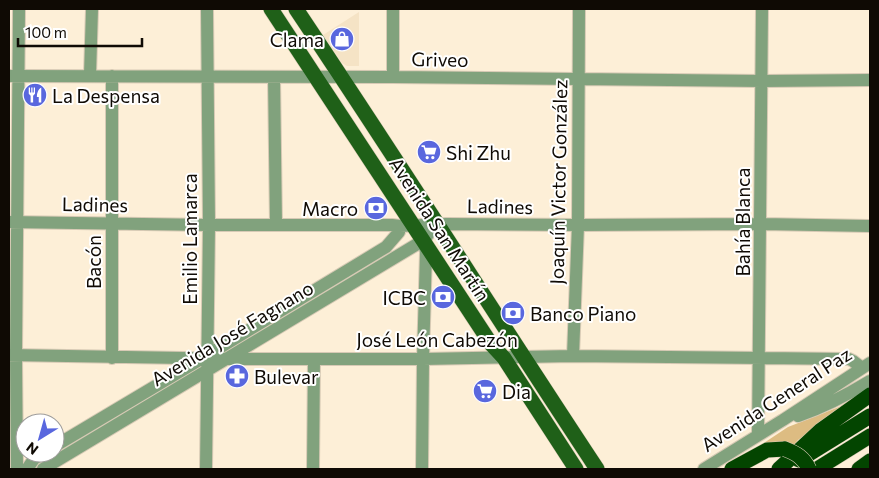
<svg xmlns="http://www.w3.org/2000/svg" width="879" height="478" viewBox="0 0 879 478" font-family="Commissioner,sans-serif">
	<rect width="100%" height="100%" fill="#fdefd7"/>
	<path fill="#f5e3c5" d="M359 12V66H347L342 63 323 35Z"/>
	<path fill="#ddbc82" d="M870 387 798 440 794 445H761L788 427 839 407Z"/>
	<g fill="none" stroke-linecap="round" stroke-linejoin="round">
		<g stroke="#d7cab5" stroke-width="14">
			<path id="minor" d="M90 75 92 9
				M9 76 393 77 762 81 870 80
				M274 77 276 225
				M393 77V9
				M9 222 209 225H392L400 226 446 224 578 225 761 224 870 226
				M9 355 242 359H423L573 356 849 359 853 361 862 368
				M573 356 578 225 579 9
				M112 358V76
				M798 416C824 407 847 395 870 381
				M758 435 762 9
				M55 446 216 350 386 247 399 232 400 226
				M17 469 16 355 19 9
				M27 469 34 459 43 453
				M43 469 424 240 436 224
				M206 469 209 225 207 9
				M313 469 314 359
				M422 469 423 359 426 252 424 242
				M704 469 783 420 870 363"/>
		</g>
		<g stroke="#d7cab5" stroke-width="16">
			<path id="major" d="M271 9 491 344 504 358 576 469
				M296 9C398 161 496 316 597 469"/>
		</g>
		<g stroke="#d7cab5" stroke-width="16">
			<path id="highway" d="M799 460 870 416
				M732 469 767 450 785 449
				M779 469 821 430 870 395
				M817 469 870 436
				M859 469 870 461"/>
		</g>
		<use href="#minor" stroke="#81a27d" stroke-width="12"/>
		<use href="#major" stroke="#1f6018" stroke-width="15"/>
		<use href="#highway" stroke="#034500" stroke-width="15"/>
		<g stroke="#d7cab5" stroke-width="16" stroke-linecap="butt">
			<path id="highway-bridge" d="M785 449C796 453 804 458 809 469"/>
		</g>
		<use href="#highway-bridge" stroke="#034500" stroke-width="15"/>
	</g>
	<defs>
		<g id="shop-disc" transform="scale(1.25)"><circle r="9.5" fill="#5967de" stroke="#fff"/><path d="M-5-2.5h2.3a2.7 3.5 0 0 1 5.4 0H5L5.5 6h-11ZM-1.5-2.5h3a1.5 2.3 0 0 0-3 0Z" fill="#fff"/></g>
		<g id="restaurant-disc" transform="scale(1.25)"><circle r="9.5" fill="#5967de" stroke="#fff"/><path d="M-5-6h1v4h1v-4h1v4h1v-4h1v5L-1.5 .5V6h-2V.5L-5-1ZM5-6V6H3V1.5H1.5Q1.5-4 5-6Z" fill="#fff"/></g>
		<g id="supermarket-disc" transform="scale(1.25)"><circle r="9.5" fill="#5967de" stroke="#fff"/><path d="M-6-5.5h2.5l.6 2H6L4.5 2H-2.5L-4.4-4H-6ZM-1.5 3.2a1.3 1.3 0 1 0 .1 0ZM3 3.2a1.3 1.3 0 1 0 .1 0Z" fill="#fff"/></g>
		<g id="bank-disc" transform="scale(1.25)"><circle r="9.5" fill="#5967de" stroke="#fff"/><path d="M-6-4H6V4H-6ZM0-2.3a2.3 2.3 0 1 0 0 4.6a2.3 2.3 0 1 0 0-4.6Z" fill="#fff"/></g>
		<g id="pharmacy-disc" transform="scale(1.25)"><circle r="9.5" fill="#5967de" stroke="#fff"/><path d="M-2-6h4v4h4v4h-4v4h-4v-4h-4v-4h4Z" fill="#fff"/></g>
	</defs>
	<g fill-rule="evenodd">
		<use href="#shop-disc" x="342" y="39"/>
		<use href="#restaurant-disc" x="35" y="95"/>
		<use href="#supermarket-disc" x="429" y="152"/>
		<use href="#bank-disc" x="376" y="208"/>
		<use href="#bank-disc" x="443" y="297"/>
		<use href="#bank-disc" x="513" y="313"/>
		<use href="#pharmacy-disc" x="237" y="376"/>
		<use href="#supermarket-disc" x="485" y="391"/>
	</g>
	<g text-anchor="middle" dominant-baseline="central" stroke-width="4" stroke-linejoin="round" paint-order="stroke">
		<g font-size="19" fill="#0f0a04" stroke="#fff" text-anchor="start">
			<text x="324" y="39" text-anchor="end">Clama</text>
			<text x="52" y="95">La Despensa</text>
			<text x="446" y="152">Shi Zhu</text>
			<text x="358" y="208" text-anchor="end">Macro</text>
			<text x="426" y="297" text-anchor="end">ICBC</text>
			<text x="530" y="313">Banco Piano</text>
			<text x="254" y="376">Bulevar</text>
			<text x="502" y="391">Dia</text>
		</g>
		<g font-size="19" fill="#0f0a04" stroke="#fff">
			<text transform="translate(440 59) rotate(1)">Griveo</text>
			<text transform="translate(558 182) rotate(-89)">Joaquín Victor González</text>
			<text transform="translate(95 204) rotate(1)">Ladines</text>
			<text transform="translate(500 206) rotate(1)">Ladines</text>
			<text transform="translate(742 222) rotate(-90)">Bahía Blanca</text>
			<text transform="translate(440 229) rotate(57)">Avenida San Martín</text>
			<text transform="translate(189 239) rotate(-90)">Emilio Lamarca</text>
			<text transform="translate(93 262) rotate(-90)">Bacón</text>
			<text transform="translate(232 333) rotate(-31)">Avenida José Fagnano</text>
			<text x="437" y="339">José León Cabezón</text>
			<text transform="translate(776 399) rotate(-33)">Avenida General Paz</text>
		</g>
	</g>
	<rect width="879" height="478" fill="none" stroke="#0f0a04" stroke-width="20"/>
	<g transform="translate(40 438) rotate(217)"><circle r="24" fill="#ffffff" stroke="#9f9d9b"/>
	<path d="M0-4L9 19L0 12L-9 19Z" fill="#5967de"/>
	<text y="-8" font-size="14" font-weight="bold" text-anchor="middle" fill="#0f0a04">N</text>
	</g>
	<path d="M18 38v8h124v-8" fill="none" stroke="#0f0a04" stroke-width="2.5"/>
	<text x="25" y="38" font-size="15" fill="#0f0a04" stroke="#ffffff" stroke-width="4" paint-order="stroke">100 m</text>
</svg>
